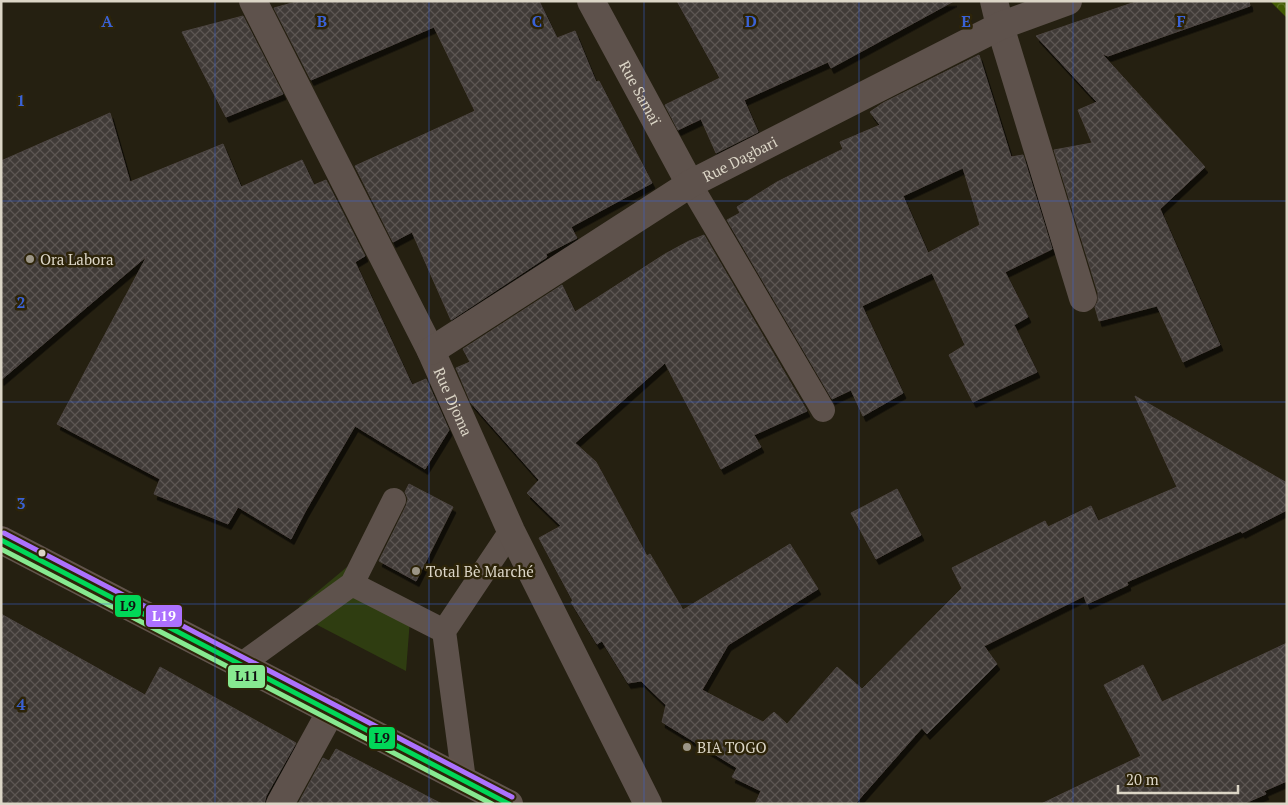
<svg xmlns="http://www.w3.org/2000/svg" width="1288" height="805" viewBox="0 0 1288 805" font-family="'PT Serif',serif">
	<defs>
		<pattern id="forest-crowns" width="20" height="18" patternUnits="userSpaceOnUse" patternTransform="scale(1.25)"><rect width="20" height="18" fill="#425b02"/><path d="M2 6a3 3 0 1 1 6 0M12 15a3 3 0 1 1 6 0" fill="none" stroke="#5d7225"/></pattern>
		<pattern id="building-cross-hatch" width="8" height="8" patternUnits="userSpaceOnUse" patternTransform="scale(1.25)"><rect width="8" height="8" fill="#413a37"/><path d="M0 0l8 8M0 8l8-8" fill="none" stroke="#5c5652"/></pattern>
		<filter id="shadow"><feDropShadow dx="3" dy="5.5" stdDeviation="0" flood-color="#0009"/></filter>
	</defs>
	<rect width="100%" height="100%" fill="#252011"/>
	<path fill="#2f3d11" d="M347 567 411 606 406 671 300 616 299 607Z"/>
	<path fill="url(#forest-crowns)" d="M1270 1H1287V18Z"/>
	<path fill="url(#building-cross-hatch)" stroke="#4c4542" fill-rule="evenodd" filter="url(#shadow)" d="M299 1H539L557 38 575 31 596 82 599 81 652 183 571 227 577 238 546 254 547 257 451 320 412 232 393 242 355 166 475 111 434 27 311 80 274 8Z
		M677 1H954L831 68 828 62 744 100 758 132 716 153 701 119 678 130 665 105 720 78Z
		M1138 1H1249L1250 6 1108 56 1102 54 1205 167 1160 209 1220 345 1183 362 1157 306 1099 321 1095 307 1098 301V293L1054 150 1092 143 1078 110 1097 102 1036 36Z
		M243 16 283 94 226 117 182 32Z
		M979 55 1011 157 1023 155 1052 249 1005 272 1028 317 1014 325 1037 372 973 402 949 355 965 345 932 273 862 306 903 393 863 416 851 390 832 399 727 220 740 213 737 207 777 182 843 149 840 142 880 125 870 112 883 103ZM963 168 980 225 928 253 903 196Z
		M110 113 130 182 223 144 241 187 302 160 314 185 326 180 365 256 355 262 412 385 426 379 449 430 425 469 355 426 305 512 291 539 238 507 228 524 154 494 160 479 57 424 147 256 1 380V161Z
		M704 235 807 411 754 435 761 447 721 469 665 363 575 443 596 462 647 556 650 554 683 610 790 544 818 589 728 645 702 690 763 722 774 712 787 724 837 667 862 689 962 588 952 568 1045 521 1048 527 1091 506 1098 521 1177 487 1135 396 1287 483V510L1242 533 1241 531 1127 582 1128 585 1087 604 1084 596 984 646 997 664 927 734 922 728 855 804H755L761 791 732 777 737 768 662 722 666 705 641 681 628 683 602 641 597 644 571 602 573 601 539 538 561 526 527 493 539 480 471 403 456 368 470 362 463 349 562 285 575 312 665 254 689 241Z
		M409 484 453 507 416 581 379 561 406 506 408 499 405 492Z
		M897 489 921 535 876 559 851 513Z
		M1 614 145 695 160 667 296 743 266 796 264 804H1Z
		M1287 643V781L1264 791 1266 794 1243 804H1041L1141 756 1104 685 1143 665 1162 702Z
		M336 749 442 804H298L323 758 329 761Z"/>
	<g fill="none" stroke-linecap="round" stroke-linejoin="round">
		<path stroke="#5e524c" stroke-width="24" d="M690 184 823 410
			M352 584 394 500
			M444 631 511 531
			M242 664 352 584 444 631 464 780"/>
		<g stroke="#5e524c" stroke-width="28">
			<path id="s1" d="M253 1 431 351 511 531 648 804"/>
			<path id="s2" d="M591 1 690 184"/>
			<path d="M994 1 1000 26 1083 298"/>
			<path id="s3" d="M431 351 690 184 1000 26 1068 1"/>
			<path d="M280 804 331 711"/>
		</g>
		<path stroke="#62544d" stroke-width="28" d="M1 540 509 804"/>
		<g stroke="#2d2409" stroke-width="9">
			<path id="bus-1" d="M1 540 509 804"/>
		</g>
		<g stroke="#2d2409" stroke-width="9">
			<path id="bus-2" d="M1 549 492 804"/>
		</g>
		<g stroke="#2d2409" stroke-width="9">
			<path id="bus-3" d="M4 533 512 797"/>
		</g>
		<use href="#bus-1" stroke="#01d758" stroke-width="5"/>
		<use href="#bus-2" stroke="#87e990" stroke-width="5"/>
		<use href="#bus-3" stroke="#ac71fe" stroke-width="5"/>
	</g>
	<path fill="none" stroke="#3a62d5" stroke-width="1" stroke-opacity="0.55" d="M215 1V804M429 1V804M644 1V804M859 1V804M1073 1V804M1 201H1287M1 402H1287M1 604H1287"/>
	<g fill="#9c9687" stroke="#2d2409" stroke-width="2">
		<circle cx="30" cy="259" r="5"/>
		<circle cx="416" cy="571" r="5"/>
		<circle cx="687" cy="747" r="5"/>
	</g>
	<circle fill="#dcd6c7" stroke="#2d2409" stroke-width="2" cx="42" cy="553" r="4.5"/>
	<g text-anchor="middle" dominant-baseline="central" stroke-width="5" stroke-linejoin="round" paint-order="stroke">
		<g font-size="15" fill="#dcd6c7" stroke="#2d2409">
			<text stroke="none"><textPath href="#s2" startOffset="104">Rue Samaï</textPath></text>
			<text stroke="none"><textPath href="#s3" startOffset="364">Rue Dagbari</textPath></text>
			<text stroke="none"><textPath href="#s1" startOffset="448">Rue Djoma</textPath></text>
		</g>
		<g font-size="15" fill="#dcd6c7" stroke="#2d2409" text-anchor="start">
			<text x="40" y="259">Ora Labora</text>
			<text x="426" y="571">Total Bè Marché</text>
			<text x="697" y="747">BIA TOGO</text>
		</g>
	</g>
	<g font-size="16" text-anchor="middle" font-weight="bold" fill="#3a62d5" stroke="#2d2409" stroke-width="5" stroke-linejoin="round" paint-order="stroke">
		<text x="107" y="27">A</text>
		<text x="322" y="27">B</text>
		<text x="537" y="27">C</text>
		<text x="751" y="27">D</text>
		<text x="966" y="27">E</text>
		<text x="1181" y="27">F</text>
		<text x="21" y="106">1</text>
		<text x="21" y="308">2</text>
		<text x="21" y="509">3</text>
		<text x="21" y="710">4</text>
	</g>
	<g stroke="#2d2409" stroke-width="2">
		<rect x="114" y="594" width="28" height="24" rx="5" fill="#01d758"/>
		<rect x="145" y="604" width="38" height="24" rx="5" fill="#ac71fe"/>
		<rect x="227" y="664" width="39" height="25" rx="5" fill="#87e990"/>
		<rect x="368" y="726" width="28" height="24" rx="5" fill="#01d758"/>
	</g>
	<g font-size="14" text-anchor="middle" font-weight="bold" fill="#fff">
		<text x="164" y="621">L19</text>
	</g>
	<g font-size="14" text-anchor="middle" font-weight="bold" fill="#111">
		<text x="128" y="611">L9</text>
		<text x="247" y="681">L11</text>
		<text x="382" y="743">L9</text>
	</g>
	<rect width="1288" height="805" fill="none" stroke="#dcd6c7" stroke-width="5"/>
	<path d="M1118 785v8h120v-8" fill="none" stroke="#dcd6c7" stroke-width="2.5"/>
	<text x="1126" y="785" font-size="15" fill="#dcd6c7" stroke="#2d2409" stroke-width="4" paint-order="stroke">20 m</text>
</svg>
